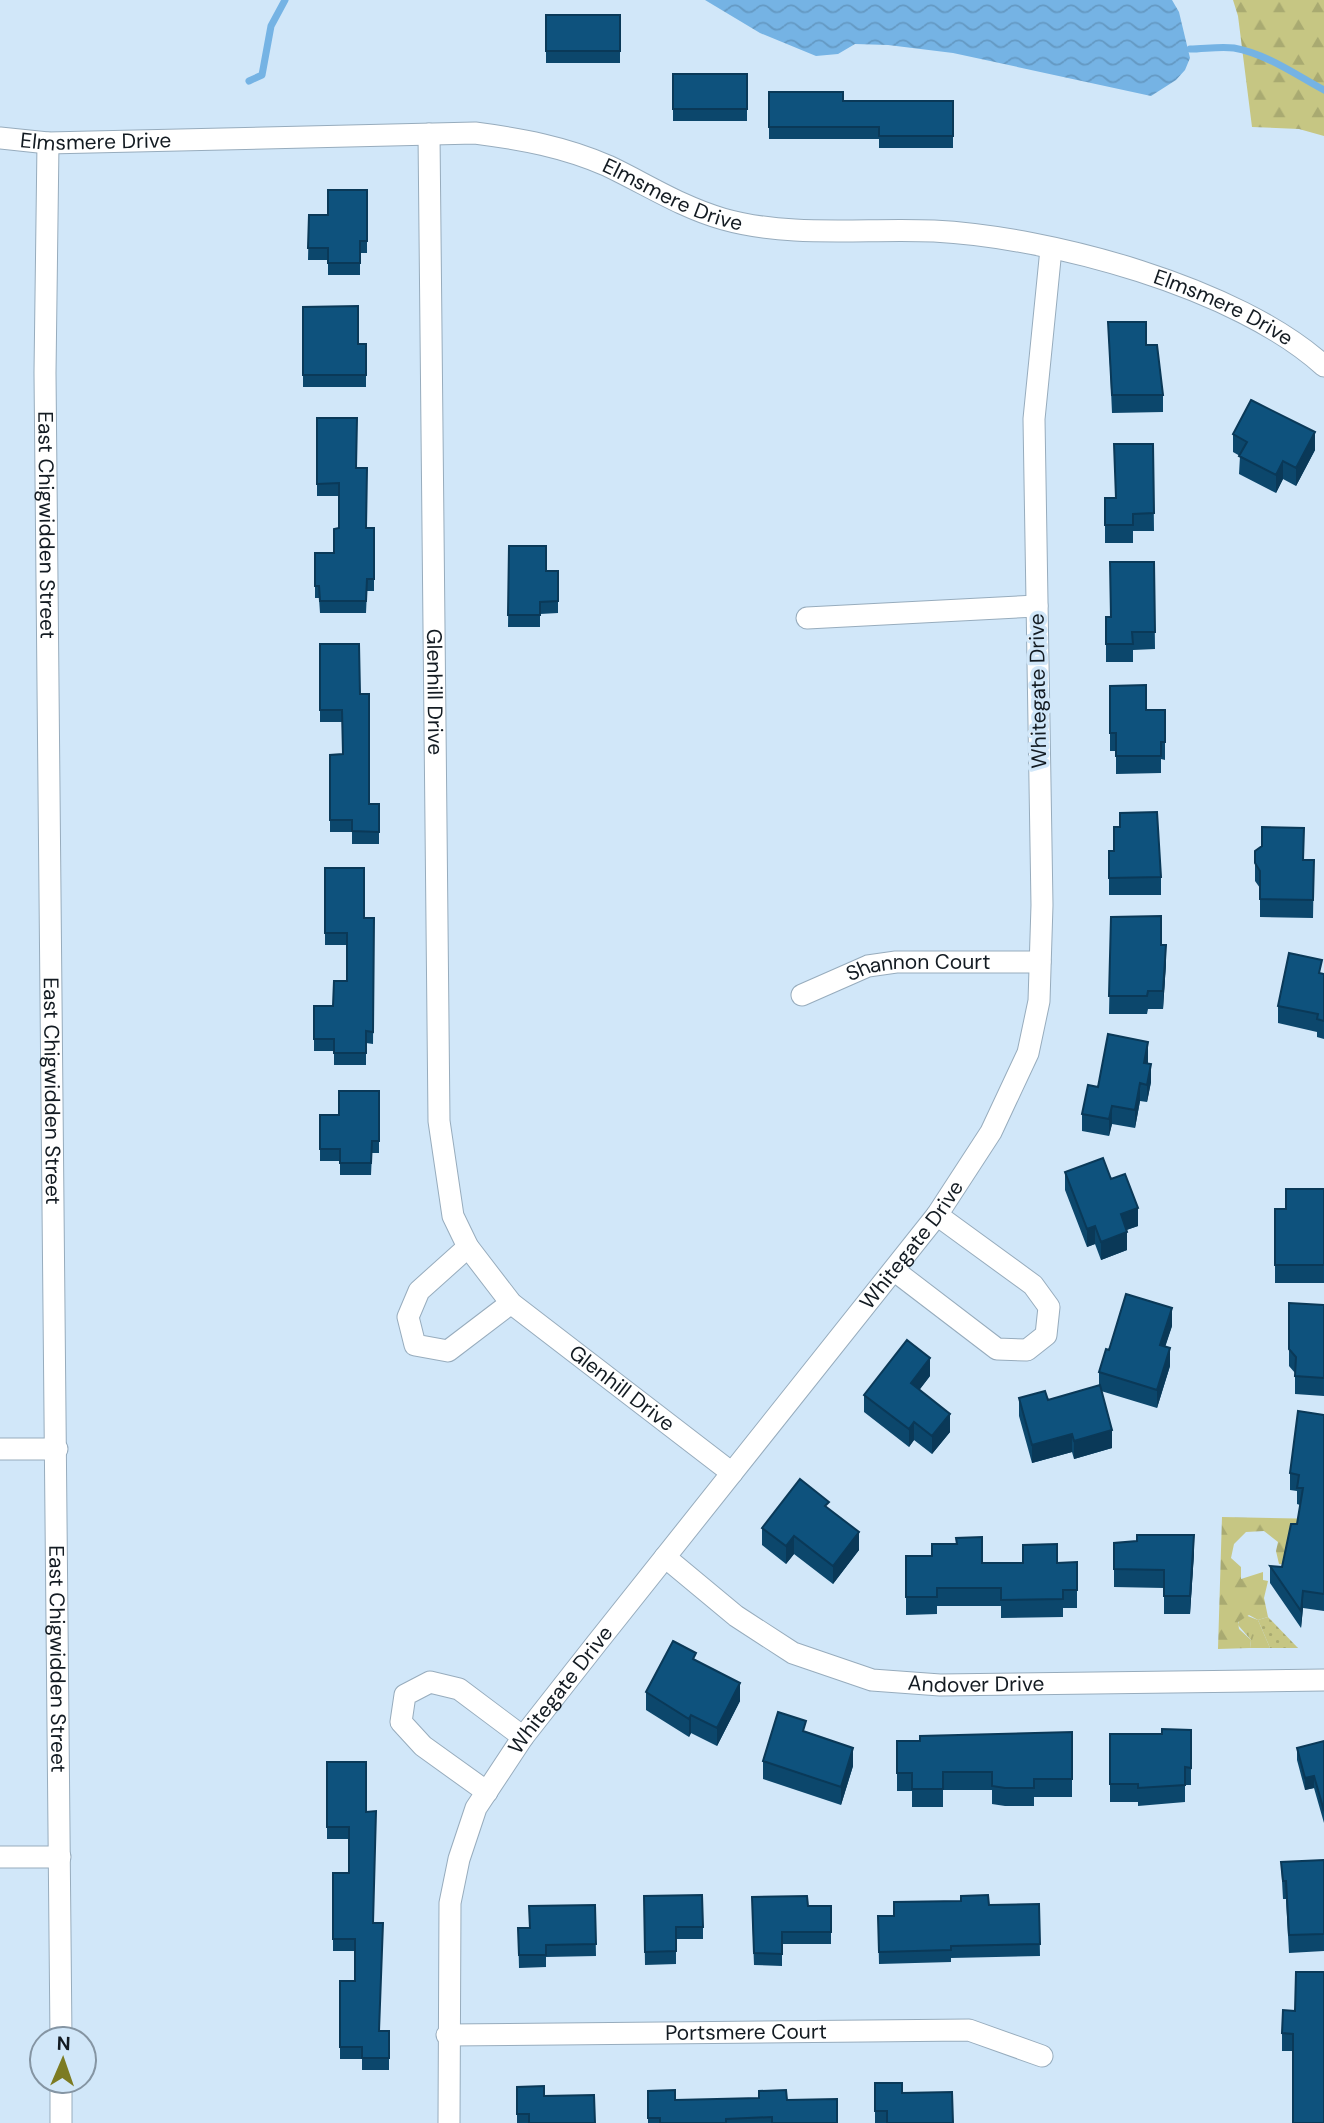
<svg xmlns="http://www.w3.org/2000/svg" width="1324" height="2123" viewBox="0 0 1324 2123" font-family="'DM Sans',sans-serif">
	<defs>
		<pattern id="grass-tufts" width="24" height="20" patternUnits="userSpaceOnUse" patternTransform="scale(1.75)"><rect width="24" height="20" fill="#c6c683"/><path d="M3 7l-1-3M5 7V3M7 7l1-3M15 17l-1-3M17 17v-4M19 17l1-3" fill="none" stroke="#a9aa71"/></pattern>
		<pattern id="forest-firs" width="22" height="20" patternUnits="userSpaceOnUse" patternTransform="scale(1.75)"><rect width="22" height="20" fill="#c6c683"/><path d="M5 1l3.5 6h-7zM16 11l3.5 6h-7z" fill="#a9aa71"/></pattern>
		<pattern id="garden-dots" width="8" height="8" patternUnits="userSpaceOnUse" patternTransform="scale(1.75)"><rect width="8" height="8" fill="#c6c683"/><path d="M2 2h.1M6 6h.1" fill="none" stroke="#a9aa71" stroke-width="1.8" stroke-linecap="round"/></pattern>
		<pattern id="water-waves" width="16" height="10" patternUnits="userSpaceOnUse" patternTransform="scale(1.75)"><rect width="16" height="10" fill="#75b3e4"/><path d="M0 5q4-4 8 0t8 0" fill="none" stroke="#6499c3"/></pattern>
	</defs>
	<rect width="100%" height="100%" fill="#d1e7f9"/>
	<path fill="url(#grass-tufts)" d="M1245 1615 1258 1620 1270 1648H1250L1251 1640 1238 1625 1239 1619Z"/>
	<path fill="url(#forest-firs)" d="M1233 0H1324V136L1299 129 1252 127 1238 16Z
		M1222 1517 1324 1519 1288 1565 1279 1564 1276 1551 1278 1542 1264 1531 1246 1532 1234 1544 1231 1558 1241 1567V1579L1263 1572V1580L1268 1581 1264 1598 1268 1617 1258 1620 1249 1615 1238 1622 1239 1629 1251 1640 1250 1648 1218 1649Z"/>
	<path fill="url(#garden-dots)" d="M1268 1617 1298 1648H1270L1258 1620Z"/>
	<path fill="url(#water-waves)" d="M705 0H1172L1179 12 1190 58 1185 70 1176 80 1151 96 953 53 888 45 855 44 838 54 816 56 760 33Z"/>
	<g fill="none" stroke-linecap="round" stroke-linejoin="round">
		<path stroke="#75b3e4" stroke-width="7" d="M1190 49C1204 49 1220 46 1234 48 1267 54 1296 75 1324 90
			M249 81 262 75 271 26 285 0"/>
		<g stroke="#97acbd" stroke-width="23">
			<g id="minor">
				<path id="s1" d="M429 134 439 1121 453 1216 468 1247 511 1303 732 1473"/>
				<path id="s2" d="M0 138 48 143 475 133C521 139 565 147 608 166 646 184 681 207 723 219 790 238 865 228 934 231 1050 237 1237 287 1324 366"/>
				<path id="s3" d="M48 143 45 373 61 2039"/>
				<path d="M807 618 1037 606"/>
				<path id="s4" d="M802 995 868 966 896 962H1040"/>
				<path d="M468 1247 419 1291 408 1317 415 1345 448 1351 511 1303"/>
				<path d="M895 1271 997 1349 1027 1350 1046 1335 1049 1307 1033 1285 937 1215"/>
				<path d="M0 1449H57"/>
				<path id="s5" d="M665 1557 736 1616 793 1653 872 1680 940 1685 1324 1680"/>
				<path d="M487 1792 423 1746 401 1722 405 1695 430 1682 459 1689 523 1737"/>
				<path d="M0 1857H60"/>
				<path id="s6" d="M447 2035 969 2030 1042 2056"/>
				<path d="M61 2081V2123"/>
				<path id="s7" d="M449 2123 450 1903 459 1859 476 1808 523 1737 596 1644 937 1215 991 1132 1028 1053 1039 1001 1042 905 1034 419 1051 249"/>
			</g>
		</g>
		<use href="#minor" stroke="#fff" stroke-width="21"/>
	</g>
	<path fill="#0c476c" d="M546 15H620V63H546Z
		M673 74H747V121H673Z
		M769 92 843 101H953V148H879V139H769Z
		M367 190V253H360V275H328V260H308L309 215H328Z
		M303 307 358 344H366V387H303Z
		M1108 322 1146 345 1163 395V412L1112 413Z
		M317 418 356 468 366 528H374V591H367L366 613H320L319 598H315V553H334L339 528V496H317Z
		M1233 434 1315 450 1296 486 1283 479 1276 493 1239 474 1240 456 1233 452Z
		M1153 444 1154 531H1133V543H1105V498H1115Z
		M509 546 546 571H558V613L540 614V627H508Z
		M1154 562 1155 649 1133 650V662H1106V617H1111Z
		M320 644 360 694 369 804H379V844H352V832H330V755L343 754 342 722H320Z
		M1110 686 1146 710H1165V760L1161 759V773L1116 774V751H1110Z
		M1109 851 1161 877V895H1109Z
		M1303 860H1314L1313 918 1260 917V888L1255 881V863Z
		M325 868 364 918H374L373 1044 366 1043V1065H334V1051H314V1006H333L347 981V945H325Z
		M1111 917 1166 963 1163 1009H1148L1147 1014H1109Z
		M1322 973 1324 974V1039L1317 1037V1032L1278 1023V1006Z
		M1148 1060V1063L1151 1082 1147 1102 1140 1101 1135 1128 1112 1124 1109 1136 1082 1131V1114L1098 1087Z
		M379 1091V1153H372L371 1175H340V1161H320V1115H339Z
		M1065 1172 1111 1179 1138 1226 1126 1230 1127 1250 1101 1260 1095 1244 1087 1247 1065 1190Z
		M1324 1189V1283H1275V1209H1286Z
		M1289 1303 1324 1305V1396L1295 1394V1373L1289 1366Z
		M1172 1326 1165 1346 1170 1366 1157 1408 1101 1391 1112 1448 1074 1459 1072 1452 1032 1463 1019 1416V1398L1048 1400 1099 1386V1372L1109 1350Z
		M930 1376 919 1390 950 1432 932 1454 914 1440 909 1447 864 1412V1395Z
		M1324 1415V1611L1303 1608 1301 1628 1270 1583V1566L1282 1567 1297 1524 1300 1505 1297 1504V1491L1290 1490V1473Z
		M829 1509 859 1550 833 1584 794 1554 786 1564 762 1545V1528Z
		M1114 1543 1194 1553 1190 1614H1164V1588L1114 1587Z
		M906 1556 982 1563 1077 1562V1608H1063V1617L1001 1618V1606H937V1614L906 1615Z
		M696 1660 740 1701 717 1746 691 1733 689 1737 646 1710V1692Z
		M1191 1730V1785H1185V1802L1138 1806V1802H1110V1734H1162Z
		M806 1732 853 1766 841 1805 763 1779V1761Z
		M1072 1732V1797H1034V1806H1005L992 1804V1790H943V1807H912V1791H897V1741H920Z
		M1324 1741V1823L1314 1788 1305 1790 1297 1760V1748Z
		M327 1762 366 1812 379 2031H389V2070H362V2059H340V1981H355V1951H333V1873H349V1839H327Z
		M1324 1860V1951L1289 1953 1286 1899H1283L1281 1862Z
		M644 1896 703 1927V1939H676V1964L645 1965Z
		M1039 1904 1040 1956 951 1958V1962L879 1964 878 1916H894L989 1905Z
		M595 1905 596 1956 546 1957V1967L519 1968 518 1928H529Z
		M808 1906H831V1944H782V1966L754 1965 752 1909Z
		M1295 2011 1293 2051H1282V2033Z
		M875 2083 902 2093 953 2123H875Z
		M517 2087 595 2123H517Z
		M648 2091 675 2100H787L837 2123H648Z"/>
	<path fill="#0a3958" d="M1315 432V450L1296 486V468Z
		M1283 461V479L1276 493V475Z
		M1166 945V963L1163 1009V991Z
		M1148 1042V1060L1144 1081V1063Z
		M1151 1064V1082L1147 1102V1085Z
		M1140 1083V1101L1135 1128V1110Z
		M1112 1106V1124L1109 1136V1119Z
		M1138 1208V1226L1121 1232V1214Z
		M1095 1226V1244L1087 1247V1229Z
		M1127 1232V1250L1101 1260V1242Z
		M1172 1308V1326L1160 1363V1345Z
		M1170 1348V1366L1157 1408V1390Z
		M930 1358V1376L911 1401V1383Z
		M950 1414V1432L932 1454V1436Z
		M914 1422V1440L909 1447V1429Z
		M1112 1430V1448L1074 1459V1441Z
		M1072 1434V1452L1032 1463V1445Z
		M859 1532V1550L833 1584V1566Z
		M1194 1535V1553L1190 1614V1596Z
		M794 1536V1554L786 1564V1546Z
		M1303 1591V1608L1301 1628V1611Z
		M740 1683V1701L717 1746V1728Z
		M691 1715V1733L689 1737V1719Z
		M853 1748V1766L841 1805V1787Z
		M1314 1776V1788L1305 1790V1778Z"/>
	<path fill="#0e527d" stroke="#0a3958" stroke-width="2" d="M546 15H620V51H546Z
		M673 74H747V109H673Z
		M769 92H843V101H953V136H879V127H769Z
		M328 190H367V241H360V263H328V248H308L309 215H328Z
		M358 306V344H366V375H303V307Z
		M1108 322H1146V345H1157L1163 395H1112Z
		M1251 400 1315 432 1296 468 1283 461 1276 475 1239 456 1247 442 1233 434Z
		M317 418H357L356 468H367L366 528H374V579H367L366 601H320L319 586H315V553H334V529L339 528V483L317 484Z
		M1114 444H1153L1154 513 1133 514V525H1105V498H1116Z
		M509 546H546V571H558V601L540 602V615H508Z
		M1110 562H1154L1155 632H1132L1133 644H1106V617H1111Z
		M320 644H359L360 694H369V804H379V832L352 831V820H330V755L343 754 342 710H320Z
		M1146 685V710H1165V742H1161V756H1116V733H1110V686Z
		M1157 812 1161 877 1109 878V851H1114V827H1120V813Z
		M1262 827 1304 828 1303 860H1314L1313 900 1260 899V871L1255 863V851L1262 846Z
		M325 868H364V918H374L373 1032 366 1031V1053H334V1039H314V1006H333L334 981H347V933H325Z
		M1161 916V945H1166L1163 991H1148L1147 996H1109L1111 917Z
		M1289 953 1322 960 1319 973 1324 974V1021L1317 1019 1318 1014 1278 1006Z
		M1108 1034 1148 1042 1144 1063 1151 1064 1147 1085 1140 1083 1135 1110 1112 1106 1109 1119 1082 1114 1088 1085 1098 1087Z
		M339 1091H379V1141H372L371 1163H340V1149H320V1115H339Z
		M1103 1158 1111 1179 1125 1174 1138 1208 1121 1214 1127 1232 1101 1242 1095 1226 1087 1229 1065 1172Z
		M1286 1189H1324V1265H1275V1209H1286Z
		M1126 1294 1172 1308 1160 1345 1170 1348 1157 1390 1099 1372 1106 1349 1109 1350Z
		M1289 1303 1324 1305V1378L1295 1376 1296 1357 1289 1349Z
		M907 1340 930 1358 911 1383 950 1414 932 1436 914 1422 909 1429 864 1395Z
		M1100 1385 1112 1430 1074 1441 1072 1434 1032 1445 1019 1398 1045 1391 1048 1400Z
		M1298 1411 1324 1415V1594L1303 1591 1301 1611 1270 1566 1282 1567 1291 1524H1297L1303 1488H1297L1299 1475 1290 1473Z
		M800 1479 829 1502 825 1506 859 1532 833 1566 794 1536 786 1546 762 1528Z
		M1137 1535H1194L1190 1596H1164V1570L1114 1569V1543L1137 1541Z
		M982 1537V1563H1023V1545L1057 1544V1563L1077 1562V1590H1063V1599L1001 1600V1588H937V1597H906V1556H932V1544H957L956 1538Z
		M673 1641 696 1653 693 1659 740 1683 717 1728 691 1715 689 1719 646 1692Z
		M778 1712 806 1721 803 1731 853 1748 841 1787 763 1761Z
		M1162 1729 1191 1730V1768L1185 1767V1785L1138 1788V1784H1110V1734H1162Z
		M1072 1732V1779H1034V1788H1005L992 1786V1772H943V1789H912V1773H897V1741H920V1736Z
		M1324 1741V1811L1314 1776 1305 1778 1297 1748Z
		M327 1762H366V1812L376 1811 373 1923H383L379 2031H389V2058H362V2047H340V1981H355V1939H333V1873H349V1827H327Z
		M1324 1860V1934L1289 1935 1286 1881H1283L1281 1862Z
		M702 1895 703 1927H676V1951L645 1952 644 1896Z
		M988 1895 989 1905 1039 1904 1040 1944 951 1946V1950L879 1952 878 1916H894V1902L961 1901V1896Z
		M807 1896 808 1906H831V1932H782V1954L754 1953 752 1897Z
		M595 1905 596 1944 546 1945V1955H519L518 1928H530L529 1906Z
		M1296 1972H1324V2123H1293V2034L1282 2033 1283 2010 1295 2011Z
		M875 2083H902V2093L952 2092 953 2123H887V2111H875Z
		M544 2086V2096L594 2095 595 2123H529V2114H517V2087Z
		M675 2090V2100L759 2098V2091L786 2090 787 2100 837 2099V2123H772V2117L726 2119V2123H660V2118H648V2091Z"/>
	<g text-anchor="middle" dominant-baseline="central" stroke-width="7" stroke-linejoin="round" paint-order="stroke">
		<g font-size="21" fill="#131b22" stroke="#d1e7f9">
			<text stroke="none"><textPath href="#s2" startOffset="96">Elmsmere Drive</textPath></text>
			<text stroke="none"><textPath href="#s2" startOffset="684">Elmsmere Drive</textPath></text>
			<text stroke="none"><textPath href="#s2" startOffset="1253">Elmsmere Drive</textPath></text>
			<text stroke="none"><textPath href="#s3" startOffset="382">East Chigwidden Street</textPath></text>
			<text transform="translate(1038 691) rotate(-91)">Whitegate Drive</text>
			<text stroke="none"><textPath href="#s1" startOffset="558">Glenhill Drive</textPath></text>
			<text stroke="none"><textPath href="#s4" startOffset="122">Shannon Court</textPath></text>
			<text stroke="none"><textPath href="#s3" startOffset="948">East Chigwidden Street</textPath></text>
			<text stroke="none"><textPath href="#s7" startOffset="1031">Whitegate Drive</textPath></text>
			<text stroke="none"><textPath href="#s1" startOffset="1328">Glenhill Drive</textPath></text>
			<text stroke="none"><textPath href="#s3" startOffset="1516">East Chigwidden Street</textPath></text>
			<text stroke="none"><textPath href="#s5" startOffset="348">Andover Drive</textPath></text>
			<text stroke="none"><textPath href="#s7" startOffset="464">Whitegate Drive</textPath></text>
			<text stroke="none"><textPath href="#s6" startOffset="299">Portsmere Court</textPath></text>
		</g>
	</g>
	<g transform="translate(63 2060) rotate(2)"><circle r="33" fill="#d1e7f9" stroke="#8595a3" stroke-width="2"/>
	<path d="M0-5L12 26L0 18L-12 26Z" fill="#7c7b22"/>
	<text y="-10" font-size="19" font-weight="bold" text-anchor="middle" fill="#131b22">N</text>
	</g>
</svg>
